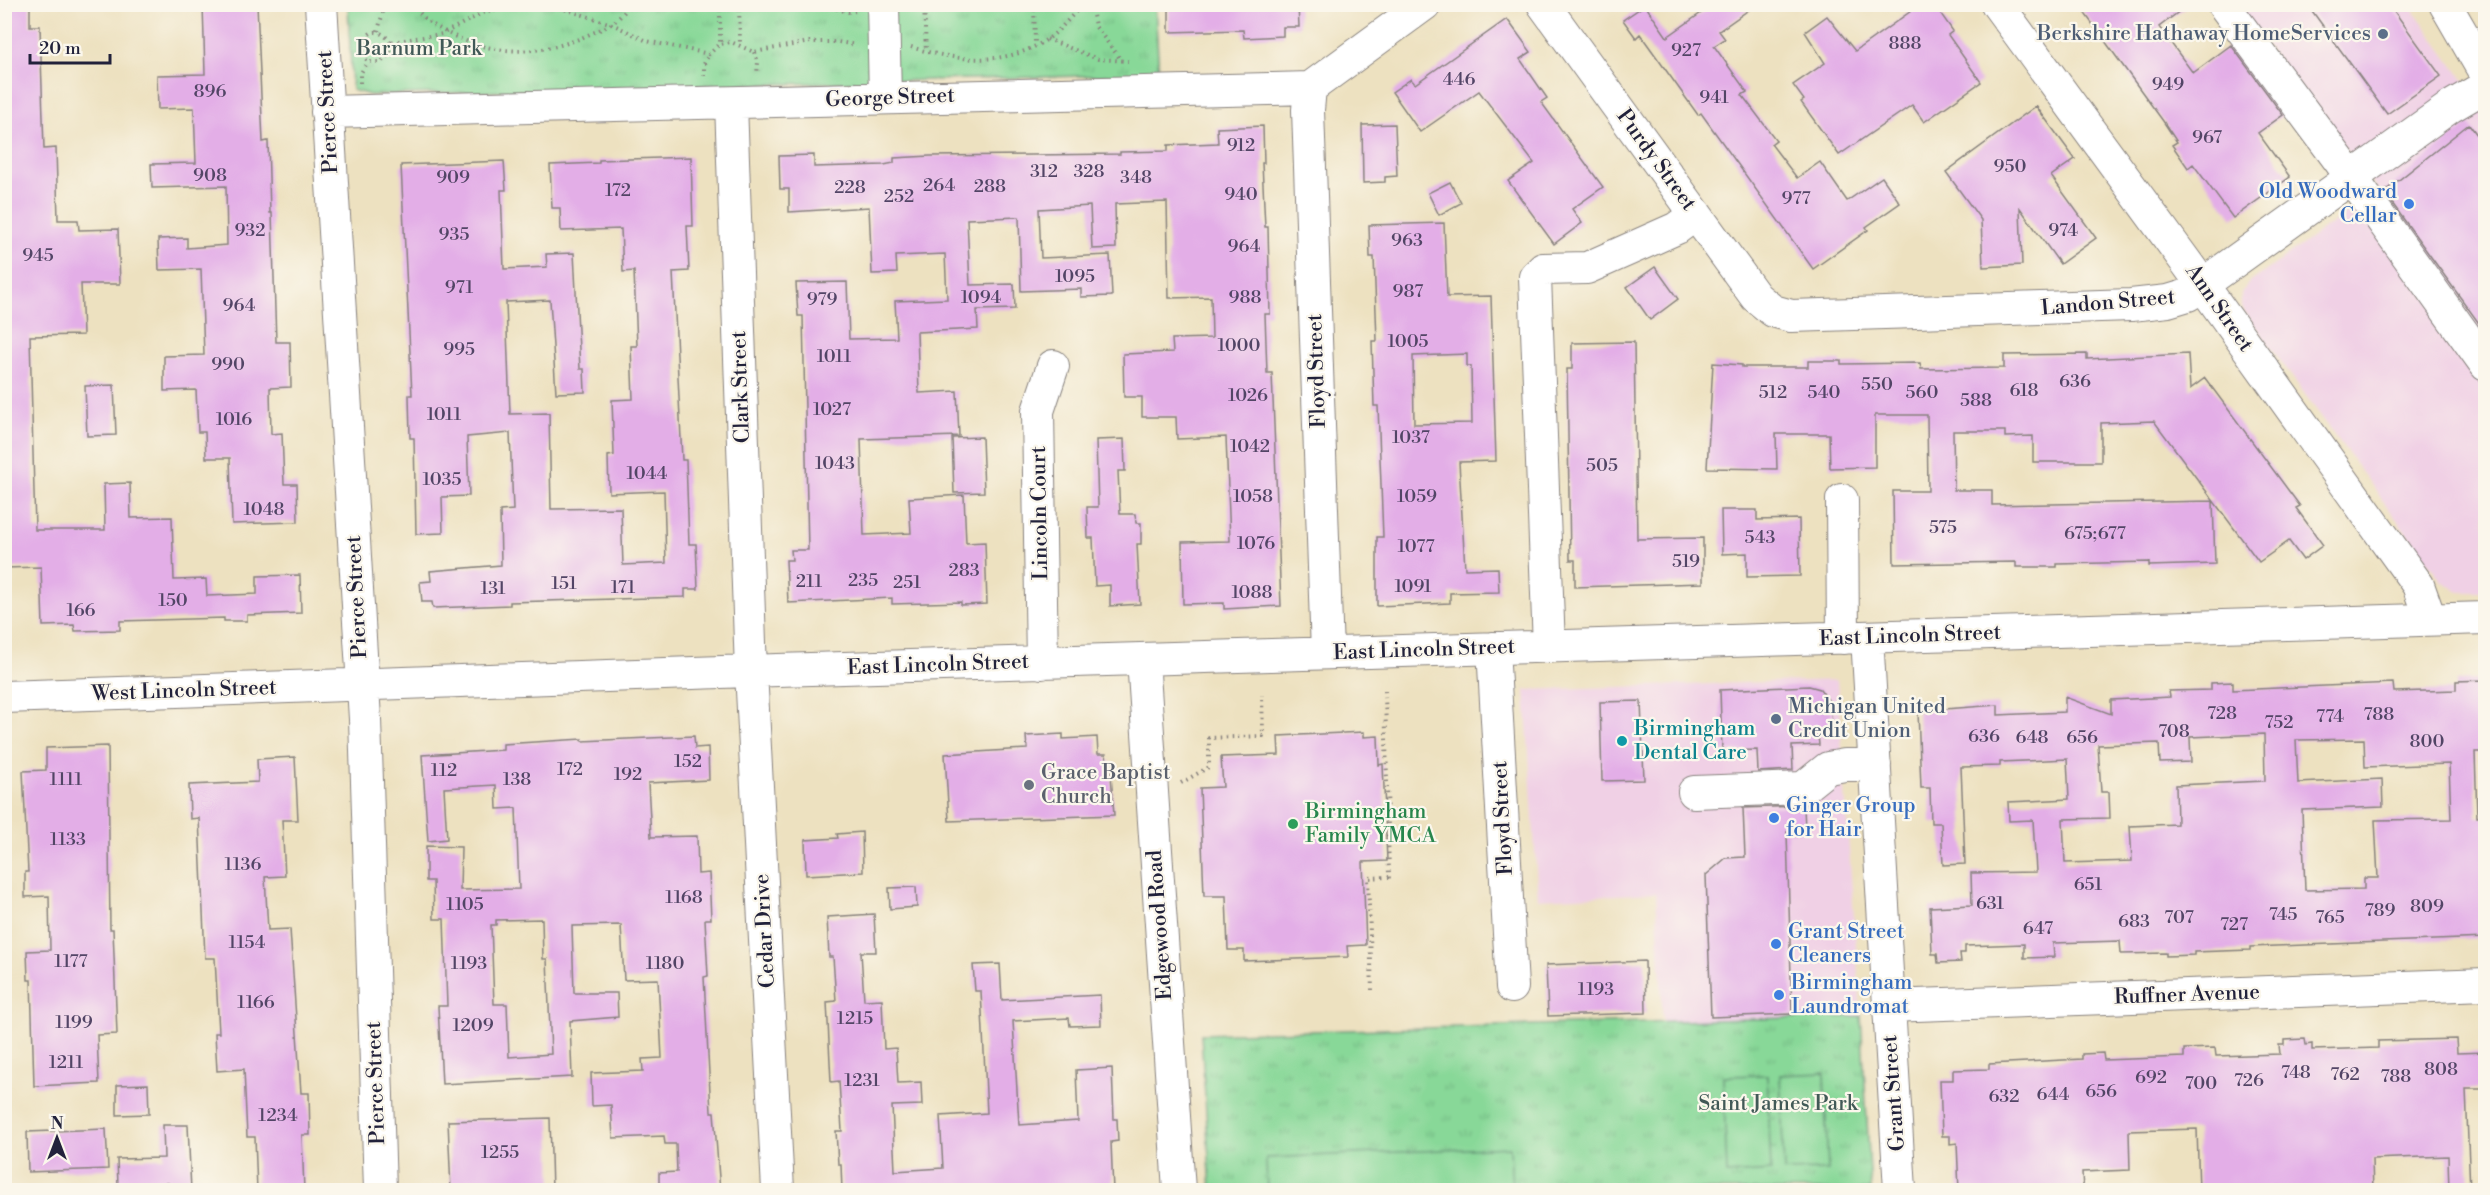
<svg xmlns="http://www.w3.org/2000/svg" width="2490" height="1195" viewBox="0 0 2490 1195" font-family="'Libre Bodoni',serif">
	<defs>
		<pattern id="park-tufts" width="24" height="20" patternUnits="userSpaceOnUse" patternTransform="scale(1.5)"><rect width="24" height="20" fill="#88d898"/><path d="M3 7l-1-3M5 7V3M7 7l1-3M15 17l-1-3M17 17v-4M19 17l1-3" fill="none" stroke="#75b984"/></pattern>
	</defs>
	<rect width="100%" height="100%" fill="#fbf7ec"/>
	<filter id="ink" filterUnits="userSpaceOnUse"><feTurbulence type="fractalNoise" baseFrequency=".0167" numOctaves="2"/><feDisplacementMap in="SourceGraphic" scale="12" xChannelSelector="R" yChannelSelector="G"/><feConvolveMatrix kernelMatrix="1 2 1 2 8 2 1 2 1" color-interpolation-filters="sRGB"/></filter>
	<filter id="wash" filterUnits="userSpaceOnUse"><feTurbulence type="fractalNoise" baseFrequency=".008" numOctaves="4" result="noise"/><feDisplacementMap in="SourceGraphic" scale="24" xChannelSelector="R" yChannelSelector="G"/><feGaussianBlur stdDeviation="1.35" result="paint"/><feColorMatrix in="noise" values="0 0 0 0 0 0 0 0 0 0 0 0 0 0 0 0 0 1.4 0 .05"/><feComposite in="paint" operator="in"/></filter>
	<g filter="url(#wash)">
		<rect width="100%" height="100%" fill="#ede1c0"/>
		<path fill="#f0d0e5" d="M2236 5H2410L2485 110V592H2459L2441 580 2244 311 2241 304V293L2248 284 2377 190Z
			M1837 680 1861 1016 1663 1022 1656 893 1538 899 1525 690Z"/>
		<path fill="url(#park-tufts)" stroke="#557d6a" stroke-width="1.5" d="M348 5H1155L1159 74 370 95 352 90Z
			M1861 1016 1871 1190H1211L1201 1034Z"/>
		<path fill="#88d898" stroke="#557d6a" stroke-width="1.5" d="M1824 1073 1828 1170 1784 1171 1780 1075Z
			M1767 1075 1771 1171 1727 1174 1723 1076Z
			M1510 1147 1512 1190H1267L1266 1158Z"/>
		<g id="blocks">
			<path fill="#e3aee7" fill-rule="evenodd" d="M4 4H30V26H40L44 149 56 148 58 220H78L79 230 118 229 120 284H81L83 335 30 336 35 530H105L104 484 130 483 131 518 172 517 174 580 206 579 207 596 257 594V576L300 575 301 613 247 615V621H224V618L120 621V630L75 631 74 625 43 626 41 567 4 568Z
				M203 4H257L263 142 268 141 270 213H272L276 342H290L291 387 270 388 271 434 282 433 284 484H297L298 522 232 524 230 458H206L205 432H198L196 390 164 391V356L204 355 201 269 159 270 158 239 187 238V248L227 245 226 186 152 188 151 164 196 163 194 108 158 109 157 75 205 74Z
				M1169 4H1298L1299 27H1283V36L1244 38 1243 30 1169 32Z
				M1714 4H1757L1719 31 1725 39 1714 46 1747 92 1742 95 1776 140 1771 144 1797 178 1820 162 1847 201 1882 177 1900 203 1866 227 1868 230 1813 269 1701 113 1698 115 1640 34 1636 38 1623 20 1645 5 1667 37Z
				M1921 4H1934L1953 31 1948 35 1981 82 1924 122 1912 105 1839 155 1801 102 1804 100 1793 85 1825 63 1805 32 1827 16 1855 51Z
				M2078 4H2189L2159 27 2193 73 2231 45 2283 115 2258 133 2290 177 2233 218 2193 164 2188 168 2172 145 2177 142 2163 121Z
				M2307 4H2389L2441 76 2387 114Z
				M1507 19 1531 52 1520 59 1547 98 1541 102 1603 187 1572 209 1582 223 1554 244 1508 181 1534 163 1479 91 1420 132 1392 92 1411 79 1415 84Z
				M2036 106 2075 159 2051 176 2096 238 2060 264 2020 208 2022 265 1983 267 1981 220 1946 172Z
				M1395 124 1397 176 1385 177V182L1363 183 1362 125Z
				M2469 124 2486 147V333L2384 192Z
				M1263 126 1264 163H1262L1265 227H1268L1270 314H1265L1267 373H1272L1281 606 1224 609V603L1183 604 1182 542 1230 541 1226 437 1177 439 1176 417H1142V397H1124L1123 354 1173 352 1172 339 1212 338 1211 297 1169 298 1167 202 1115 204 1116 248 1092 249 1090 206 1039 209 1041 258 1110 255 1112 296 1081 297V289L1021 291 1019 217 967 219 970 285 1014 284 1015 309 977 310 978 329 917 332 919 393 957 391 959 436 861 439 864 535 911 533 909 498 964 495 966 543 985 542 987 604 961 605V602L892 604V598L788 603 786 560H792L791 550H808L803 316H798L796 283 847 282 849 339 897 338 895 301 947 299 945 254 896 256 897 273 872 274 869 207 789 212V189H780L779 156 814 155V167L884 165 894 163V158L930 156 1120 154V152L1168 151V145L1218 143 1217 128Z
				M691 157 693 226H687L689 271 673 272 682 460H686L689 544H696L698 589H685V597L510 602V605L433 608 432 602H422L420 582 431 581 430 571 501 565 500 511 513 510 510 433 467 437 469 496 442 497 443 533 416 534 414 438H410L409 395H412L401 165 504 161 506 190H501L504 269 547 267 546 254 574 253 580 369H584L585 392 556 393 550 300 506 302 510 414 549 413 551 509 621 508 623 565 666 563 664 491 609 493 608 456 614 455 612 400 633 399 631 346H637L634 271 623 272 621 229 561 231 560 208H552L550 165 599 163V160Z
				M1450 182 1461 203 1439 215 1428 193Z
				M1444 223 1447 297 1491 296 1496 461 1459 462 1465 569 1498 568 1499 592 1450 593V603L1377 606V537H1383L1378 406H1374L1372 341H1377L1374 257H1370L1369 225ZM1467 354V366H1471L1472 423 1414 424 1413 356Z
				M1655 267 1678 299 1650 320 1627 287Z
				M1634 342 1637 539 1703 538V583L1575 587V560H1570L1567 369H1572V343Z
				M2087 354V359L2188 354 2190 389 2205 378 2300 506 2296 508 2323 545 2303 560 2289 541 2259 562 2154 421 2101 423V462H2033V436L2005 437V431H1953L1954 490H1992V505L2213 501 2215 564 2149 566V562L2057 564V567H2016V562L1894 564 1893 491H1928L1927 415H1875V467L1830 468 1829 434H1776L1777 469 1707 468 1713 363 1742 365V367H1808V361H1841V364L1920 363 1921 369 2004 368V355Z
				M114 385 116 435 87 436 85 386Z
				M982 437 984 492 954 493 952 438Z
				M1124 439 1125 471H1118L1120 514H1135L1136 523H1141V544H1137L1140 604 1110 606V585L1095 586 1093 538H1088L1087 507H1098L1096 440Z
				M1721 510H1757V520L1799 519 1800 576 1747 577V553L1722 554Z
				M2486 680V752H2475L2477 817H2486V938L2250 947V950L2194 952V955L2166 956V953L2121 954 2120 941 2053 943 2054 957 2024 958V944L1965 946V953H1960L1961 962 1938 963 1937 954H1932L1930 907 1972 905 1971 873 2036 872 2033 820 2009 821 2008 802 2069 799 2067 759 2000 762V766L1961 767 1965 864 1943 865 1941 823H1931L1930 788H1921L1918 711 1998 705V715L2065 712V697L2111 714V700L2170 697 2169 691 2211 690V683L2233 682V690L2393 683 2394 692 2456 690V681ZM2264 734 2265 781 2176 785 2177 824 2130 826 2132 861 2065 863 2063 819 2110 818 2109 792H2101L2098 745 2159 743 2160 763 2191 762 2190 737ZM2364 739 2365 767 2449 764 2451 819 2375 820 2378 878H2364V889L2305 890 2302 810 2383 807 2382 779 2298 783 2296 740Z
				M1809 686 1820 689 1831 704 1832 735H1818L1819 745 1792 746 1793 770 1758 772 1757 750 1722 751 1720 690Z
				M1641 701 1644 780 1602 781 1600 702Z
				M1364 732V737L1378 736 1379 765 1383 764 1387 861 1363 862 1366 945 1347 946 1348 957 1244 961V950H1228L1226 896H1204L1200 788 1223 787 1221 757 1279 755 1278 736Z
				M1063 734V739L1097 737 1098 754H1106L1107 761H1110L1114 815 949 821 945 754 1027 749 1026 736Z
				M694 736 695 748 708 747 709 780 648 783 651 837 697 836 698 874 709 873 711 919H705L708 976 704 977 711 1112H714L720 1191H659V1173L677 1172 676 1144H665L664 1136 613 1138 611 1105 592 1106 591 1073 643 1071 642 1059 662 1058 658 979 624 980 621 925 572 926 574 993H617L618 1017 570 1021 572 1077 442 1084 438 1006H447L444 919H434L433 881H426V846L461 847 460 890 519 889 516 808 497 809 496 785 444 788 447 839 428 841 422 755 503 750V744L582 739V741ZM542 919 543 959H547L551 1054 509 1057 507 1004H494L491 925H496V920Z
				M108 746 110 929H113L117 1034 97 1035 99 1083 34 1086 31 980H28L27 951 50 950 49 896 25 897V872H28L23 771 46 770V748Z
				M295 757 298 820H282L285 876 265 877 268 930 290 929 301 1093H309L310 1135H302L304 1191H257L255 1137H247L244 1069 217 1071 215 1033H219L215 958H205L199 818 190 819 189 785 258 782 257 759Z
				M1804 806 1805 831 1787 832 1792 1014 1711 1017 1706 875 1726 858 1745 857 1743 808Z
				M862 832 863 872 806 875 805 840 838 838 837 834Z
				M916 887 917 907 890 909 889 888Z
				M874 914 876 952H861L864 1000 882 999 884 1049 896 1048 898 1083 921 1082 922 1105 892 1106 895 1171 943 1168 940 1116 987 1113 981 991H975L973 965 1000 964 1002 1000 1100 995 1101 1025 1070 1026 1069 1018 1013 1021 1019 1125 1078 1121 1076 1070 1112 1068 1114 1119H1117L1118 1141 1111 1142 1113 1191H842L841 1164H838L836 1131H842L839 1081 831 1082 827 1002 836 1001 833 957H829L827 917Z
				M1645 961 1646 1013 1548 1016 1546 965Z
				M2305 1039 2306 1045 2312 1044V1050L2378 1048V1041L2456 1039 2457 1053 2486 1052V1089H2466L2470 1191H2449L2448 1156 2372 1159 2373 1191H2199L2197 1129 2129 1131 2130 1170 2082 1172 2083 1191H1959L1957 1143 1950 1144V1136H1942L1940 1080H1953V1070L1989 1069V1064L2082 1059V1054L2103 1053 2104 1060 2184 1057V1049L2215 1048 2216 1056 2280 1054 2279 1045H2284V1040Z
				M148 1084 149 1114 117 1115V1085Z
				M550 1118 552 1191H451L448 1121Z
				M163 1125H188L191 1191H168V1183L118 1185 117 1159 164 1158Z
				M106 1129 108 1169 28 1172 27 1132Z"/>
		</g>
	</g>
	<g filter="url(#ink)">
		<use href="#blocks" fill-opacity="0" stroke="#88827e" stroke-width="1.5"/>
		<g fill="none" stroke-linecap="round" stroke-linejoin="round">
			<g stroke="#88827e" stroke-width="34">
				<path id="minor" d="M321 4 365 719 380 1190
					M883 4 885 98
					M1543 4 1756 297 1773 311 1791 316 2131 305 2168 301 2188 295 2450 107 2486 86
					M1997 4 2186 262 2418 585 2430 619
					M2223 4 2339 160 2486 365
					M2445 4 2486 75
					M1310 88 1308 110 1327 653
					M731 103 751 671 778 1190
					M327 112 1310 88 1425 4
					M1842 500 1843 638
					M1867 637 1900 1190
					M1549 647 1535 277 1543 269 1587 268 1677 228 1696 214
					M1493 648 1512 987
					M1143 659 1179 1190
					M1042 663 1038 411 1053 366
					M4 697 778 670 2486 618
					M1694 792 1803 788 1828 768 1845 765H1875
					M1889 1006 2486 984"/>
			</g>
			<path stroke="#88827e" stroke-width="4" stroke-dasharray="1.5 4.5" stroke-linecap="butt" d="M412 4C418 11 424 19 432 24 482 56 537 59 590 34 597 31 605 28 611 24 619 19 625 11 631 4
				M720 4V44
				M739 4 740 44
				M819 4 848 12 855 11
				M924 4 926 52
				M1034 4 1035 45
				M1091 4 1095 26 1121 60
				M910 9H925
				M378 31 385 4
				M1047 39 1098 59 1128 61
				M391 42C377 25 365 31 361 51L368 62H381L390 54 391 42 442 34 483 13 514 6 551 5 612 24 647 41 709 54 720 44 731 42 754 52 810 42H838L856 45
				M911 47C955 61 1005 67 1046 40 1060 31 1071 16 1083 4
				M754 52 758 62 757 75
				M704 76V64L709 54
				M360 83V74L368 62
				M1181 783 1209 767V738L1263 736 1262 695
				M1372 990 1368 878 1389 877 1385 690"/>
			<use href="#minor" stroke="#fff" stroke-width="32"/>
		</g>
	</g>
	<g fill="#5c6f8a" stroke="#fbf7ec" stroke-width="2">
		<circle cx="2383" cy="34" r="6"/>
		<circle cx="1776" cy="719" r="6"/>
	</g>
	<g fill="#3f7fe0" stroke="#fbf7ec" stroke-width="2">
		<circle cx="2409" cy="204" r="6"/>
		<circle cx="1774" cy="818" r="6"/>
		<circle cx="1776" cy="944" r="6"/>
		<circle cx="1779" cy="995" r="6"/>
	</g>
	<circle fill="#0f9aa8" stroke="#fbf7ec" stroke-width="2" cx="1622" cy="741" r="6"/>
	<circle fill="#6b7280" stroke="#fbf7ec" stroke-width="2" cx="1029" cy="785" r="6"/>
	<circle fill="#2e9e5b" stroke="#fbf7ec" stroke-width="2" cx="1293" cy="824" r="6"/>
	<g text-anchor="middle" dominant-baseline="central" stroke-width="4.5" stroke-linejoin="round" paint-order="stroke">
		<g font-size="18" fill="#524566">
			<text x="1905" y="43">888</text>
			<text x="1686" y="50">927</text>
			<text x="1459" y="79">446</text>
			<text x="2168" y="84">949</text>
			<text x="210" y="91">896</text>
			<text x="1714" y="97">941</text>
			<text x="2207" y="137">967</text>
			<text x="1241" y="145">912</text>
			<text x="2010" y="166">950</text>
			<text x="1044" y="171">312</text>
			<text x="1089" y="171">328</text>
			<text x="210" y="175">908</text>
			<text x="453" y="177">909</text>
			<text x="1136" y="177">348</text>
			<text x="939" y="185">264</text>
			<text x="990" y="186">288</text>
			<text x="850" y="187">228</text>
			<text x="618" y="190">172</text>
			<text x="1241" y="194">940</text>
			<text x="899" y="196">252</text>
			<text x="1796" y="198">977</text>
			<text x="250" y="230">932</text>
			<text x="2063" y="230">974</text>
			<text x="454" y="234">935</text>
			<text x="1407" y="240">963</text>
			<text x="1244" y="246">964</text>
			<text x="38" y="255">945</text>
			<text x="1075" y="276">1095</text>
			<text x="459" y="287">971</text>
			<text x="1408" y="291">987</text>
			<text x="981" y="297">1094</text>
			<text x="1245" y="297">988</text>
			<text x="822" y="299">979</text>
			<text x="239" y="305">964</text>
			<text x="1408" y="341">1005</text>
			<text x="1239" y="345">1000</text>
			<text x="459" y="349">995</text>
			<text x="834" y="356">1011</text>
			<text x="228" y="364">990</text>
			<text x="2075" y="381">636</text>
			<text x="1877" y="384">550</text>
			<text x="2024" y="390">618</text>
			<text x="1773" y="392">512</text>
			<text x="1824" y="392">540</text>
			<text x="1922" y="392">560</text>
			<text x="1248" y="395">1026</text>
			<text x="1976" y="400">588</text>
			<text x="832" y="409">1027</text>
			<text x="444" y="414">1011</text>
			<text x="234" y="419">1016</text>
			<text x="1411" y="437">1037</text>
			<text x="1250" y="446">1042</text>
			<text x="835" y="463">1043</text>
			<text x="1602" y="465">505</text>
			<text x="647" y="473">1044</text>
			<text x="442" y="479">1035</text>
			<text x="1253" y="496">1058</text>
			<text x="1417" y="496">1059</text>
			<text x="264" y="509">1048</text>
			<text x="1943" y="527">575</text>
			<text x="2095" y="533">675;677</text>
			<text x="1760" y="537">543</text>
			<text x="1256" y="543">1076</text>
			<text x="1416" y="546">1077</text>
			<text x="1686" y="561">519</text>
			<text x="964" y="570">283</text>
			<text x="863" y="580">235</text>
			<text x="809" y="581">211</text>
			<text x="907" y="582">251</text>
			<text x="564" y="583">151</text>
			<text x="1413" y="586">1091</text>
			<text x="623" y="587">171</text>
			<text x="493" y="588">131</text>
			<text x="1252" y="592">1088</text>
			<text x="173" y="600">150</text>
			<text x="81" y="610">166</text>
			<text x="2222" y="713">728</text>
			<text x="2379" y="714">788</text>
			<text x="2330" y="716">774</text>
			<text x="2279" y="722">752</text>
			<text x="2174" y="731">708</text>
			<text x="1984" y="736">636</text>
			<text x="2032" y="737">648</text>
			<text x="2082" y="737">656</text>
			<text x="2427" y="741">800</text>
			<text x="688" y="761">152</text>
			<text x="570" y="769">172</text>
			<text x="444" y="770">112</text>
			<text x="628" y="774">192</text>
			<text x="66" y="779">1111</text>
			<text x="517" y="779">138</text>
			<text x="68" y="839">1133</text>
			<text x="243" y="864">1136</text>
			<text x="2088" y="884">651</text>
			<text x="684" y="897">1168</text>
			<text x="1990" y="903">631</text>
			<text x="465" y="904">1105</text>
			<text x="2427" y="906">809</text>
			<text x="2380" y="910">789</text>
			<text x="2283" y="914">745</text>
			<text x="2179" y="917">707</text>
			<text x="2330" y="917">765</text>
			<text x="2134" y="921">683</text>
			<text x="2234" y="924">727</text>
			<text x="2038" y="928">647</text>
			<text x="247" y="942">1154</text>
			<text x="71" y="961">1177</text>
			<text x="469" y="963">1193</text>
			<text x="665" y="963">1180</text>
			<text x="1596" y="989">1193</text>
			<text x="256" y="1002">1166</text>
			<text x="855" y="1018">1215</text>
			<text x="74" y="1022">1199</text>
			<text x="473" y="1025">1209</text>
			<text x="66" y="1062">1211</text>
			<text x="2441" y="1069">808</text>
			<text x="2296" y="1072">748</text>
			<text x="2345" y="1074">762</text>
			<text x="2396" y="1076">788</text>
			<text x="2151" y="1077">692</text>
			<text x="862" y="1080">1231</text>
			<text x="2249" y="1080">726</text>
			<text x="2201" y="1083">700</text>
			<text x="2101" y="1091">656</text>
			<text x="2053" y="1094">644</text>
			<text x="2004" y="1096">632</text>
			<text x="278" y="1115">1234</text>
			<text x="500" y="1152">1255</text>
		</g>
		<g font-size="21" fill="#4e5e75" stroke="#fbf7ec" text-anchor="end">
			<text x="2371" y="34">Berkshire Hathaway HomeServices</text>
			<text x="1788" y="707" text-anchor="start">Michigan United<tspan x="1788" dy="24">Credit Union</tspan></text>
		</g>
		<g font-size="21" fill="#415957" stroke="#fbf7ec">
			<text x="419" y="49">Barnum Park</text>
			<text x="1778" y="1104">Saint James Park</text>
		</g>
		<g font-size="21" fill="#22223b" stroke="#fbf7ec">
			<text transform="translate(890 98) rotate(-2)">George Street</text>
			<text transform="translate(328 112) rotate(-93)">Pierce Street</text>
			<text transform="translate(1656 160) rotate(54)">Purdy Street</text>
			<text transform="translate(2108 303) rotate(-5)">Landon Street</text>
			<text transform="translate(2219 308) rotate(55)">Ann Street</text>
			<text transform="translate(1317 371) rotate(-92)">Floyd Street</text>
			<text transform="translate(741 387) rotate(-92)">Clark Street</text>
			<text transform="translate(1040 513) rotate(-91)">Lincoln Court</text>
			<text transform="translate(357 597) rotate(-93)">Pierce Street</text>
			<text transform="translate(1910 636) rotate(-2)">East Lincoln Street</text>
			<text transform="translate(1424 650) rotate(-2)">East Lincoln Street</text>
			<text transform="translate(938 665) rotate(-2)">East Lincoln Street</text>
			<text transform="translate(184 691) rotate(-2)">West Lincoln Street</text>
			<text transform="translate(1503 818) rotate(-93)">Floyd Street</text>
			<text transform="translate(1160 925) rotate(-94)">Edgewood Road</text>
			<text transform="translate(765 931) rotate(-93)">Cedar Drive</text>
			<text transform="translate(2187 995) rotate(-2)">Ruffner Avenue</text>
			<text transform="translate(376 1083) rotate(-92)">Pierce Street</text>
			<text transform="translate(1894 1093) rotate(-94)">Grant Street</text>
		</g>
		<g font-size="21" fill="#366cbe" stroke="#fbf7ec" text-anchor="start">
			<text x="2397" y="192" text-anchor="end">Old Woodward<tspan x="2397" dy="24">Cellar</tspan></text>
			<text x="1786" y="806">Ginger Group<tspan x="1786" dy="24">for Hair</tspan></text>
			<text x="1788" y="932">Grant Street<tspan x="1788" dy="24">Cleaners</tspan></text>
			<text x="1791" y="983">Birmingham<tspan x="1791" dy="24">Laundromat</tspan></text>
		</g>
		<g font-size="21" fill="#0d838f" stroke="#fbf7ec" text-anchor="start">
			<text x="1634" y="729">Birmingham<tspan x="1634" dy="24">Dental Care</tspan></text>
		</g>
		<g font-size="21" fill="#5b616d" stroke="#fbf7ec" text-anchor="start">
			<text x="1041" y="773">Grace Baptist<tspan x="1041" dy="24">Church</tspan></text>
		</g>
		<g font-size="21" fill="#27864d" stroke="#fbf7ec" text-anchor="start">
			<text x="1305" y="812">Birmingham<tspan x="1305" dy="24">Family YMCA</tspan></text>
		</g>
	</g>
	<rect width="2490" height="1195" fill="none" stroke="#fbf7ec" stroke-width="24"/>
	<g transform="translate(57 1138)" stroke="#fbf7ec" stroke-width="4.5" paint-order="stroke">
	<path d="M0-4.5L10 22L0 15L-10 22Z" fill="#22223b"/>
	<text y="-9" font-size="16" font-weight="bold" text-anchor="middle" fill="#22223b">N</text>
	</g>
	<path d="M30 54v9h80v-9" fill="none" stroke="#22223b" stroke-width="3"/>
	<text x="39" y="54" font-size="18" fill="#22223b" stroke="#fbf7ec" stroke-width="4.5" paint-order="stroke">20 m</text>
</svg>
